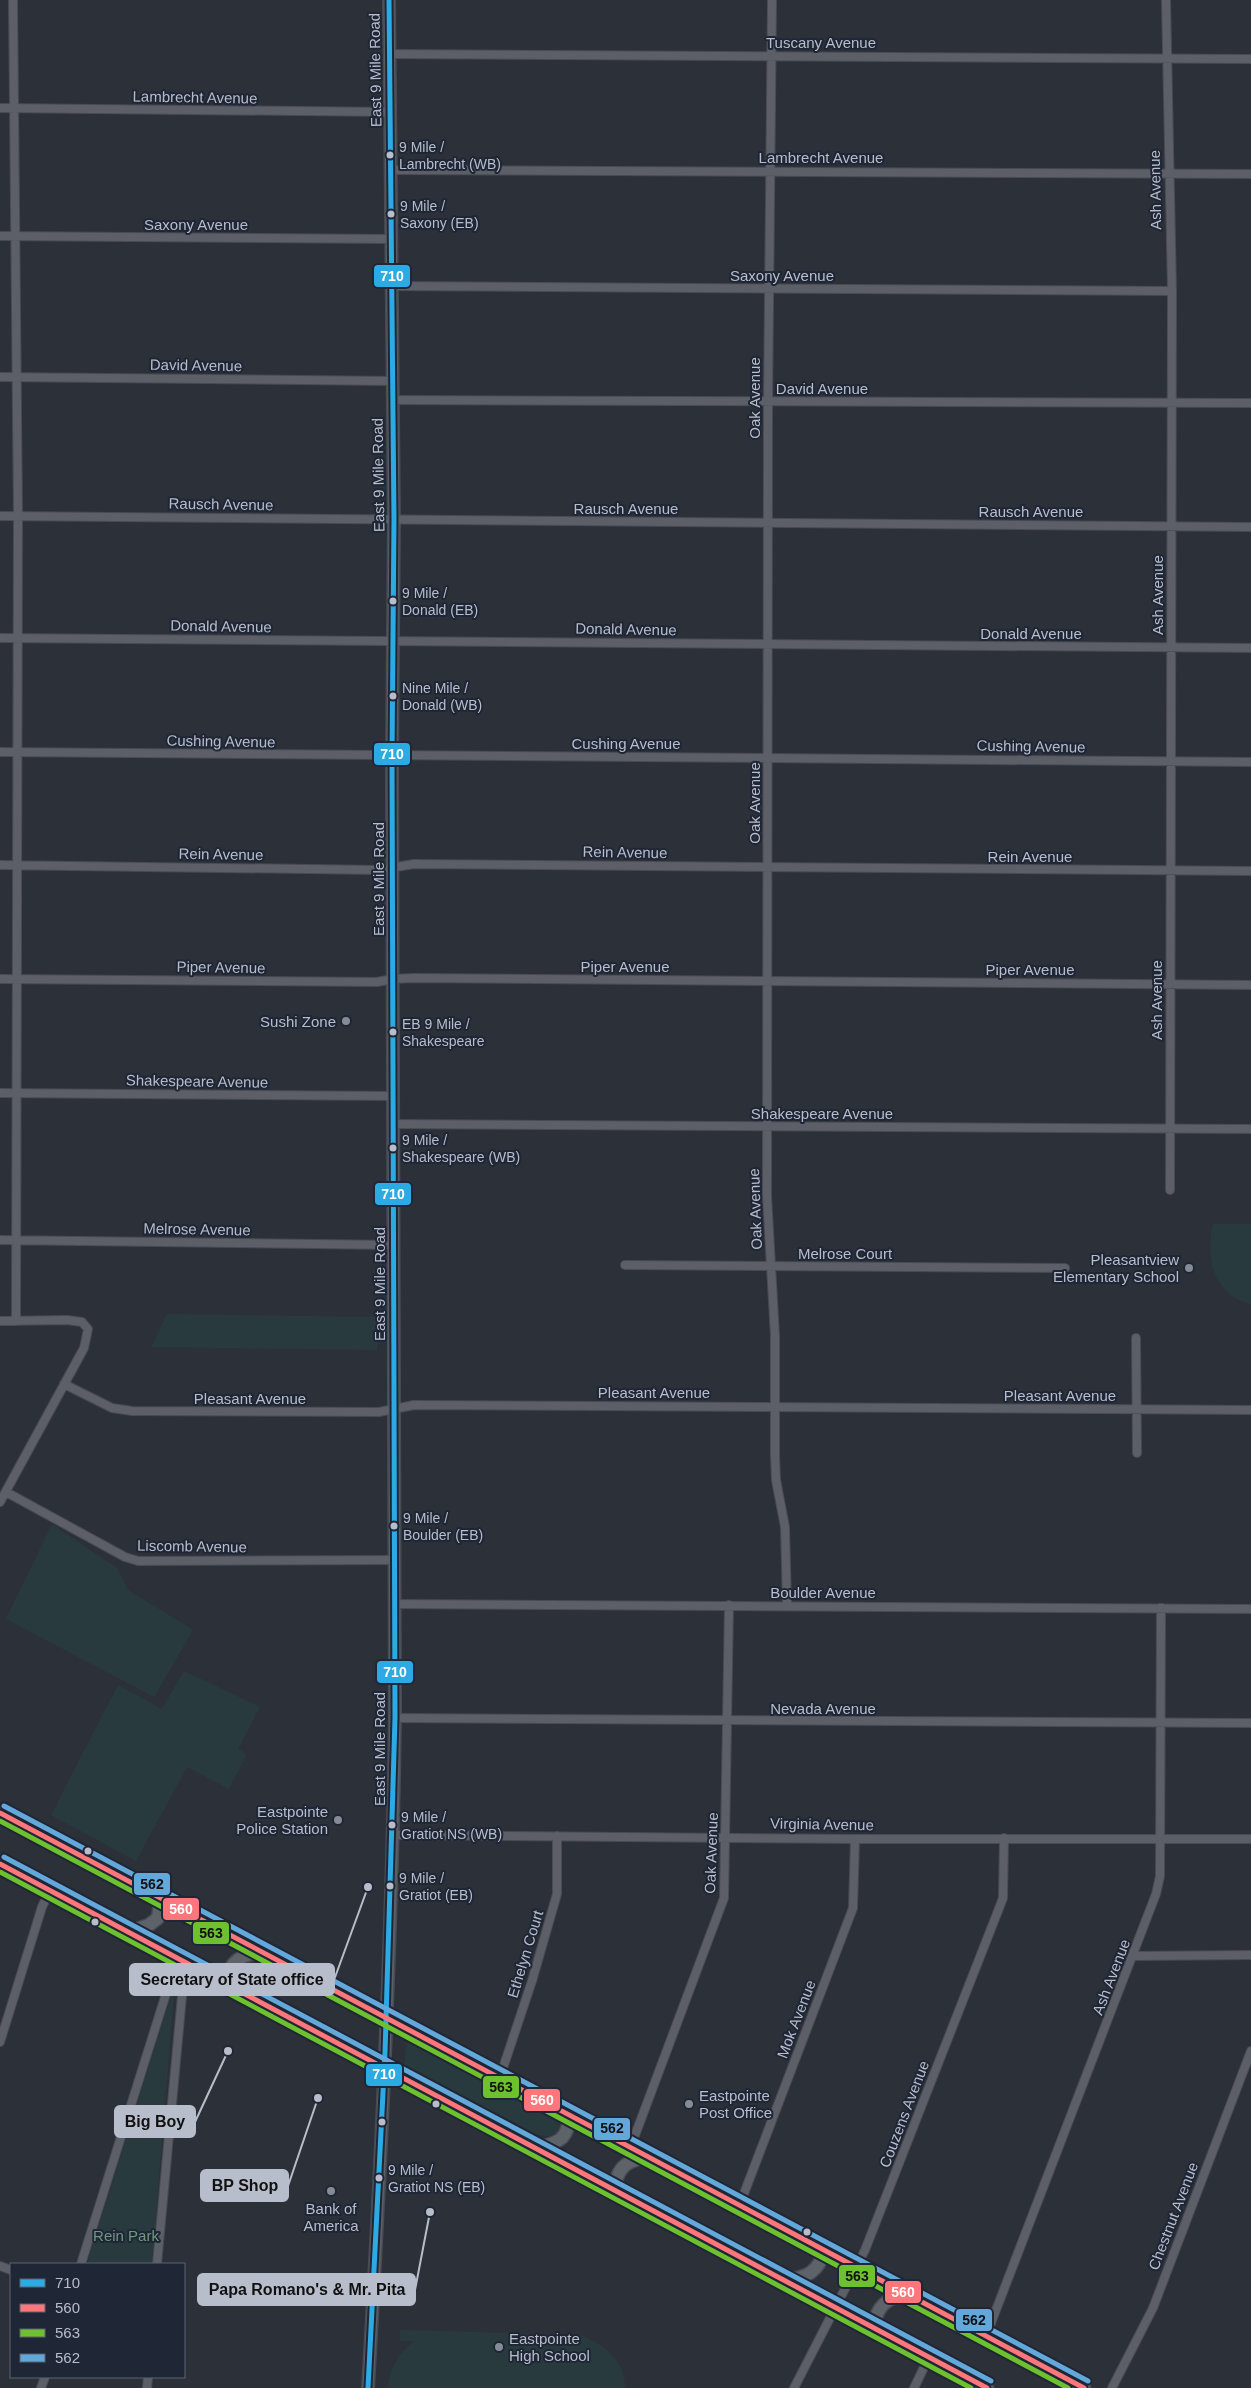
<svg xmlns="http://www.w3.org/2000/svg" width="1251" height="2388" viewBox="0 0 1251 2388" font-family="Helvetica,sans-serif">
	<rect width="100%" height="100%" fill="#2c3039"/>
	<path fill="#293a3f" d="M1213 1224H1251V1304C1213 1295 1205 1257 1213 1224Z
		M167 1314 377 1317V1350L151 1347Z
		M52 1524 117 1568 128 1590 193 1630 154 1697 6 1619Z
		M184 1671 260 1707 238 1749 247 1754 229 1789 187 1767 136 1861 51 1815 118 1685 162 1709Z
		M174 1993 152 2264H87L171 1996Z
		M407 2038 557 2117 561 2124 558 2132 550 2136 538 2135 433 2080 406 2070 404 2067Z
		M400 2330 580 2335C603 2343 626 2362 625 2388H388C390 2368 398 2354 414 2341H400Z"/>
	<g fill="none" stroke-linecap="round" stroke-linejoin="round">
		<g stroke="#484b52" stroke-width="10">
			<path id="street" d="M13 0 18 516 16 1321
				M772 0 768 402 767 1196 775 1336V1455L776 1480 785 1527 787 1605
				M1166 0 1172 291 1170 1190
				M390 54 1251 59
				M0 108 390 112
				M391 170 1251 174
				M0 236 391 239
				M391 286 1172 291
				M0 377 392 381
				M393 400 1251 403
				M0 516 1251 527
				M0 638 1251 648
				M0 752 1251 762
				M0 865 378 870 414 864 1251 871
				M0 979 377 982 393 979 413 978 1251 985
				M0 1093 393 1096
				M394 1124 1251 1129
				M0 1240 394 1245
				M625 1265 1065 1268
				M0 1321 67 1320 82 1322 88 1329 84 1348 0 1502
				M1136 1338 1137 1453
				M64 1384 112 1408 132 1411 379 1412 414 1405 1251 1410
				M6 1492 125 1557 138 1561 395 1560
				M394 1604 1251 1609
				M395 1718 1251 1723
				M394 1835 855 1839H1251
				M1134 1956 1251 1955
				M0 2042 42 1907 50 1890
				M500 2077 532 1981 557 1894V1836
				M631 2146 724 1898 729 1605
				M740 2204 853 1908 855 1839
				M81 2264 171 1978 182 1960
				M157 2264 182 1996V1960
				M0 2266 11 2270
				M986 2336 1156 1894 1160 1876 1161 1608
				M41 2388 45 2377
				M147 2388 148 2377
				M794 2388 865 2250 998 1911 1003 1898 1004 1838
				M914 2388 929 2357
				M1112 2388 1153 2308 1251 2051"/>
		</g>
		<g stroke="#484b52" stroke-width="14">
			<path id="secondary" d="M368 2388C381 2165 392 1942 395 1718L392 756 394 519 389 0"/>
		</g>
		<g stroke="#474b53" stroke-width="15">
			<path id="primary" d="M0 1813 1084 2388
				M0 1864 987 2388
				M129 1932 149 1925 158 1918 161 1897
				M226 1984C229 1960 242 1954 264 1952
				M536 2148C559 2143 569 2139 569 2114
				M615 2190C616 2166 629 2159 651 2157
				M785 2280C806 2278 820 2272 824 2249
				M874 2328C876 2305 888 2296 910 2295"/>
		</g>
		<use href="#street" stroke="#5c5f67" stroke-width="8"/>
		<use href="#secondary" stroke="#5a5e66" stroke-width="11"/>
		<use href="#primary" stroke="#5e6269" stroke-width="12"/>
		<g stroke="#1f2635" stroke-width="9">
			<path id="bus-1" d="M368 2388 385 2053 395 1718 392 756 394 519 389 0"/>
		</g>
		<g stroke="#1f2635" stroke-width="9">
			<path id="bus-2" d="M0 1813 1084 2388
				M0 1864 987 2388"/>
		</g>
		<g stroke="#1f2635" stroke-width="9">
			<path id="bus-3" d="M0 1821 1068 2388
				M0 1872 971 2388"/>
		</g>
		<g stroke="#1f2635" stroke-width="9">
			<path id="bus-4" d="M4 1806 1088 2381
				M4 1857 991 2381"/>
		</g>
		<use href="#bus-1" stroke="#2baae3" stroke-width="5"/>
		<use href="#bus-2" stroke="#fc767b" stroke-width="5"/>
		<use href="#bus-3" stroke="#6dc02e" stroke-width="5"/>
		<use href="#bus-4" stroke="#62a8da" stroke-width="5"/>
	</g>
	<g fill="#b7bdca" stroke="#1f2635" stroke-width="2">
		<circle cx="390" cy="155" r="4.5"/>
		<circle cx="391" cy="214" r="4.5"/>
		<circle cx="393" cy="601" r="4.5"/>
		<circle cx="393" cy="696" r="4.5"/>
		<circle cx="393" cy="1032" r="4.5"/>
		<circle cx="393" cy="1148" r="4.5"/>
		<circle cx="394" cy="1526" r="4.5"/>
		<circle cx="392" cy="1825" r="4.5"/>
		<circle cx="88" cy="1851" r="4.5"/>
		<circle cx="390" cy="1886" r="4.5"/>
		<circle cx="95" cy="1922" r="4.5"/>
		<circle cx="436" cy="2104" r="4.5"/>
		<circle cx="382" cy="2122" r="4.5"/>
		<circle cx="379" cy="2178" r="4.5"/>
		<circle cx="807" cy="2232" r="4.5"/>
	</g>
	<g fill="#868c97" stroke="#1f2635" stroke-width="2">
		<circle cx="346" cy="1021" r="5"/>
		<circle cx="1189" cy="1268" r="5"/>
		<circle cx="338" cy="1820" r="5"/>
		<circle cx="689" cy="2104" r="5"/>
		<circle cx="331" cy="2191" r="5"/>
		<circle cx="499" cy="2347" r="5"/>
	</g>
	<g text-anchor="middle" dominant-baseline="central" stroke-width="4" stroke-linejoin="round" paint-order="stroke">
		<g font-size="14" fill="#b7bdca" stroke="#1f2635" text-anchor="start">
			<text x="399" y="147">9 Mile /<tspan x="399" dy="17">Lambrecht (WB)</tspan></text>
			<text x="400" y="206">9 Mile /<tspan x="400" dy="17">Saxony (EB)</tspan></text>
			<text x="402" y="593">9 Mile /<tspan x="402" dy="17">Donald (EB)</tspan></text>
			<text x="402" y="688">Nine Mile /<tspan x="402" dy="17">Donald (WB)</tspan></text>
			<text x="402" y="1024">EB 9 Mile /<tspan x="402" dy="17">Shakespeare</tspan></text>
			<text x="402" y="1140">9 Mile /<tspan x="402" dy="17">Shakespeare (WB)</tspan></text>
			<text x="403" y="1518">9 Mile /<tspan x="403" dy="17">Boulder (EB)</tspan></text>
			<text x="401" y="1817">9 Mile /<tspan x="401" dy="17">Gratiot NS (WB)</tspan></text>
			<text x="399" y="1878">9 Mile /<tspan x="399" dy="17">Gratiot (EB)</tspan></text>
			<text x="388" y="2170">9 Mile /<tspan x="388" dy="17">Gratiot NS (EB)</tspan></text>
		</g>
		<g font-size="15" fill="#b7bdca" stroke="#1f2635">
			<text x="821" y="42">Tuscany Avenue</text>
			<text transform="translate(375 70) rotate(-91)">East 9 Mile Road</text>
			<text transform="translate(195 97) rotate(1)">Lambrecht Avenue</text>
			<text x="821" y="157">Lambrecht Avenue</text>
			<text transform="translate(1155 190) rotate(-91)">Ash Avenue</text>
			<text x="196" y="224">Saxony Avenue</text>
			<text x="782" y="275">Saxony Avenue</text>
			<text transform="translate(196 365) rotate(1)">David Avenue</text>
			<text x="822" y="388">David Avenue</text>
			<text transform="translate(754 398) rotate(-90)">Oak Avenue</text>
			<text transform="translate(378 475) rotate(-91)">East 9 Mile Road</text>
			<text transform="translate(221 504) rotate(1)">Rausch Avenue</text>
			<text x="626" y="508">Rausch Avenue</text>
			<text x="1031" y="511">Rausch Avenue</text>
			<text transform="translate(1157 595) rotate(-90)">Ash Avenue</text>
			<text transform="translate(221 626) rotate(1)">Donald Avenue</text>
			<text transform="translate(626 629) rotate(1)">Donald Avenue</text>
			<text x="1031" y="633">Donald Avenue</text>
			<text transform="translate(221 741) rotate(1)">Cushing Avenue</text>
			<text x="626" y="743">Cushing Avenue</text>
			<text transform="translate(1031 746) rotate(1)">Cushing Avenue</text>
			<text transform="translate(754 803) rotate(-90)">Oak Avenue</text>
			<text transform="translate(625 852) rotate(1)">Rein Avenue</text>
			<text transform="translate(221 854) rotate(1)">Rein Avenue</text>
			<text x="1030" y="856">Rein Avenue</text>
			<text transform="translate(378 879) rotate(-90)">East 9 Mile Road</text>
			<text x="625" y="966">Piper Avenue</text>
			<text transform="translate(221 967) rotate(1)">Piper Avenue</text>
			<text x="1030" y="969">Piper Avenue</text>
			<text transform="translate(1156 1000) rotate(-90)">Ash Avenue</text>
			<text transform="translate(197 1081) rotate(1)">Shakespeare Avenue</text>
			<text x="822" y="1113">Shakespeare Avenue</text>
			<text transform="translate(755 1209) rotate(-92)">Oak Avenue</text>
			<text transform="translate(197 1229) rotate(1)">Melrose Avenue</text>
			<text x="845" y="1253">Melrose Court</text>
			<text transform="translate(379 1284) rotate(-90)">East 9 Mile Road</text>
			<text x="654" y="1392">Pleasant Avenue</text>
			<text x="1060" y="1395">Pleasant Avenue</text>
			<text x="250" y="1398">Pleasant Avenue</text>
			<text transform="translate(192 1546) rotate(1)">Liscomb Avenue</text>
			<text x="823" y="1592">Boulder Avenue</text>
			<text x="823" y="1708">Nevada Avenue</text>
			<text transform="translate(379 1749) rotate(-90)">East 9 Mile Road</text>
			<text transform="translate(822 1824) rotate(1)">Virginia Avenue</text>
			<text transform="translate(711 1853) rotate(-88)">Oak Avenue</text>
			<text transform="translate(525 1954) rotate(-73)">Ethelyn Court</text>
			<text transform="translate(1111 1977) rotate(-69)">Ash Avenue</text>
			<text transform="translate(796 2019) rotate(-69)">Mok Avenue</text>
			<text transform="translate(904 2114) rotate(-69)">Couzens Avenue</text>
			<text transform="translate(1173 2216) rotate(-69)">Chestnut Avenue</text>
		</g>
		<g font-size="15" fill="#b7bdca" stroke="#1f2635" text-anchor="end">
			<text x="336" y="1021">Sushi Zone</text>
			<text x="1179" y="1259">Pleasantview<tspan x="1179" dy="17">Elementary School</tspan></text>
			<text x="328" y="1811">Eastpointe<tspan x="328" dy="17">Police Station</tspan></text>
			<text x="699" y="2095" text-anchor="start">Eastpointe<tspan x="699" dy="17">Post Office</tspan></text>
			<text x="331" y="2208" text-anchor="middle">Bank of<tspan x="331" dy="17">America</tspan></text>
			<text x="509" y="2338" text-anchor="start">Eastpointe<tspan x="509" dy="17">High School</tspan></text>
		</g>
		<g font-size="15" fill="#6e9a7c" stroke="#1f2635">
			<text x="126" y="2235">Rein Park</text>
		</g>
	</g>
	<path fill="none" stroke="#b7bdca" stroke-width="2" d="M368 1887L334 1980M228 2051L195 2122M318 2098L288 2186M430 2212L415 2290"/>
	<g fill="#b7bdca" stroke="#1f2635" stroke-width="2">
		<circle cx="368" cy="1887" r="5"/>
		<circle cx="228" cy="2051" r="5"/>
		<circle cx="318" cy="2098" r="5"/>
		<circle cx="430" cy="2212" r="5"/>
	</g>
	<g fill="#b7bdca" stroke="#b7bdca" stroke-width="2">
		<rect x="130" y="1964" width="204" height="31" rx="5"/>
		<rect x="115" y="2106" width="80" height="31" rx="5"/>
		<rect x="201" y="2170" width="87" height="31" rx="5"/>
		<rect x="198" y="2274" width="217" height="31" rx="5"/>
	</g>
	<g font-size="16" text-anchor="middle" font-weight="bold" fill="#111">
		<text x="232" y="1985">Secretary of State office</text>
		<text x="155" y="2127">Big Boy</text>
		<text x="245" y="2191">BP Shop</text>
		<text x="307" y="2295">Papa Romano's &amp; Mr. Pita</text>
	</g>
	<g stroke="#1f2635" stroke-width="2">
		<rect x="373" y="264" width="38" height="24" rx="5" fill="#2baae3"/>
		<rect x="373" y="742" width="38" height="24" rx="5" fill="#2baae3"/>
		<rect x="374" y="1182" width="38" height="24" rx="5" fill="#2baae3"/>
		<rect x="376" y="1660" width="38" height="24" rx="5" fill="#2baae3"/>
		<rect x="133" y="1872" width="38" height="24" rx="5" fill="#62a8da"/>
		<rect x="162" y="1897" width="38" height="24" rx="5" fill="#fc767b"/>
		<rect x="192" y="1921" width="38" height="24" rx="5" fill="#6dc02e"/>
		<rect x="365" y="2063" width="38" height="24" rx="5" fill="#2baae3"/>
		<rect x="482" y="2075" width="38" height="24" rx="5" fill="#6dc02e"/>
		<rect x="523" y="2088" width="38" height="24" rx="5" fill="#fc767b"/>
		<rect x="593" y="2117" width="38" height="24" rx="5" fill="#62a8da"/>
		<rect x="838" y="2264" width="38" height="24" rx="5" fill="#6dc02e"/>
		<rect x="884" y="2280" width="38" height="24" rx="5" fill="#fc767b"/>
		<rect x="955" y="2308" width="38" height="24" rx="5" fill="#62a8da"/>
	</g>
	<g font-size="14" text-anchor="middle" font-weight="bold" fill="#fff">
		<text x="392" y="281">710</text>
		<text x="392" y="759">710</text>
		<text x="393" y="1199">710</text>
		<text x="395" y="1677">710</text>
		<text x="181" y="1914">560</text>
		<text x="384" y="2079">710</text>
		<text x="542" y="2105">560</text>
		<text x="903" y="2297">560</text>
	</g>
	<g font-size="14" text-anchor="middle" font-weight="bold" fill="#111">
		<text x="152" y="1889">562</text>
		<text x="211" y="1938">563</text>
		<text x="501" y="2092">563</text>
		<text x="612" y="2133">562</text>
		<text x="857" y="2281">563</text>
		<text x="974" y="2325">562</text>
	</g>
	<rect x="10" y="2263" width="175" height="115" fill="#1f2635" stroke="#5c6271"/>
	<rect x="20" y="2279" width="25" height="8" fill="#2baae3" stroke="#5c6271"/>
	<text x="55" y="2288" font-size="15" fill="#b7bdca">710</text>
	<rect x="20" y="2304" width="25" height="8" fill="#fc767b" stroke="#5c6271"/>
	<text x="55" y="2313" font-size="15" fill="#b7bdca">560</text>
	<rect x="20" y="2329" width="25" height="8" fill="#6dc02e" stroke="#5c6271"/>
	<text x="55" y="2338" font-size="15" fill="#b7bdca">563</text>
	<rect x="20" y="2354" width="25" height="8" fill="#62a8da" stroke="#5c6271"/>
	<text x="55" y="2363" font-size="15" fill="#b7bdca">562</text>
</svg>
